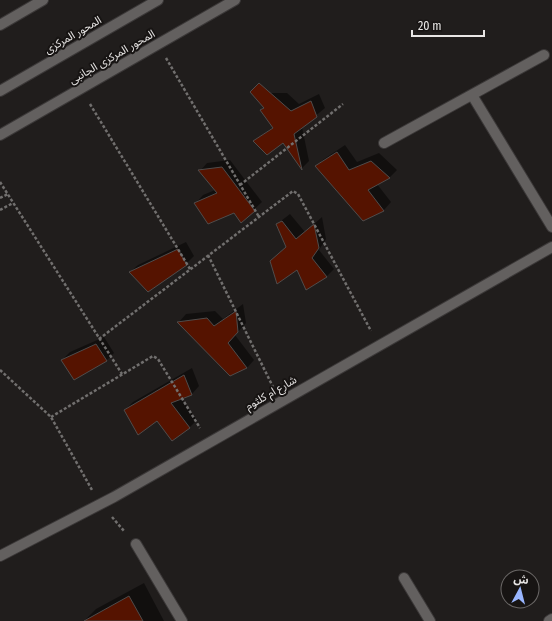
<svg xmlns="http://www.w3.org/2000/svg" width="552" height="621" viewBox="0 0 552 621" font-family="'Fira Sans Condensed','Noto Sans Arabic',sans-serif">
	<rect width="100%" height="100%" fill="#201d1c"/>
	<path fill="#0007" d="M267 93H287L299 104 319 94 325 108 302 127 309 161 302 168 283 142 254 141 273 127 261 110 265 107Z
		M345 145 357 162 379 153 397 170 390 177 377 184 391 202 384 210 363 220 316 166 324 159Z
		M230 160 262 202 241 222 234 211 196 203 203 195 215 190 200 171 207 163Z
		M290 214 305 232 322 217 326 239 319 250 334 269 327 276 307 289 277 224Z
		M186 242 194 256 186 264 130 272 138 265Z
		M243 304 246 323 235 335 254 360 247 368 179 322 186 314 215 311 223 319Z
		M104 337 114 353 106 361 62 360 70 352Z
		M192 368 199 386 192 394 181 398 197 420 189 428 125 410 133 402Z
		M144 583 164 621H84L96 609Z"/>
	<path fill="#551300" stroke="#4f4c4b" d="M259 83 291 111 311 101 317 117 294 134 302 170 283 143 267 155 253 141 273 128 260 110 264 108 250 92Z
		M337 152 349 170 371 161 390 178 368 190 384 211 363 221 315 166Z
		M222 167 255 211 241 223 234 213 208 224 194 203 217 193 198 170Z
		M282 221 296 239 314 224 319 248 312 258 327 277 306 290 297 270 277 284 270 261 286 247 276 224Z
		M178 249 187 265 148 292 129 272Z
		M236 311 238 332 228 343 247 368 230 376 177 322 207 318 214 326Z
		M96 344 107 361 74 380 61 360Z
		M184 375 192 395 171 403 190 428 172 441 157 421 138 435 124 410Z
		M129 596 143 621H84Z"/>
	<g fill="none" stroke-linecap="round" stroke-linejoin="round">
		<g stroke="#3b3838" stroke-width="12">
			<path id="service" d="M472 95 552 227
				M384 143 544 55
				M136 544 182 621
				M404 578 430 621"/>
		</g>
		<g stroke="#3b3838" stroke-width="12">
			<path id="minor" d="M0 135 235 0
				M0 556 114 497 552 247
				M549 621 552 619"/>
		</g>
		<g stroke="#3b3838" stroke-width="12">
			<path id="secondary" d="M0 25 43 0
				M0 91 158 0"/>
		</g>
		<path stroke="#716f6e" stroke-width="2.5" stroke-dasharray="3 2" stroke-linecap="butt" d="M166 58 259 217
			M90 104 190 269
			M0 182 122 374
			M240 185 343 104
			M0 198 8 194
			M0 210 13 203
			M208 255 273 387
			M99 339 293 191 298 194 371 331
			M0 370 51 417 92 490
			M51 417 153 356 158 359 200 428
			M112 517 124 531"/>
		<use href="#service" stroke="#63605f" stroke-width="10"/>
		<use href="#minor" stroke="#63605f" stroke-width="10"/>
		<use href="#secondary" stroke="#63605f" stroke-width="10"/>
	</g>
	<g text-anchor="middle" dominant-baseline="central" stroke-width="4" stroke-linejoin="round" paint-order="stroke">
		<g font-size="11" fill="#e8e6e5" stroke="#171413">
			<text transform="translate(73 35) rotate(-30)">المحور المركزى</text>
			<text transform="translate(112 57) rotate(-30)">المحور المركزى الجانبى</text>
			<text transform="translate(271 393) rotate(-30)">شارع ام كلثوم</text>
		</g>
	</g>
	<g transform="translate(520 589) rotate(7)"><circle r="19" fill="#171413" stroke="#6b6867"/>
	<path d="M0-3L7 15L0 10L-7 15Z" fill="#99b5fd"/>
	<text y="-6" font-size="11" font-weight="bold" text-anchor="middle" fill="#e8e6e5">ش</text>
	</g>
	<path d="M412 30v6h72v-6" fill="none" stroke="#e8e6e5" stroke-width="2"/>
	<text x="418" y="30" font-size="12" fill="#e8e6e5" stroke="#171413" stroke-width="3" paint-order="stroke">20 m</text>
</svg>
